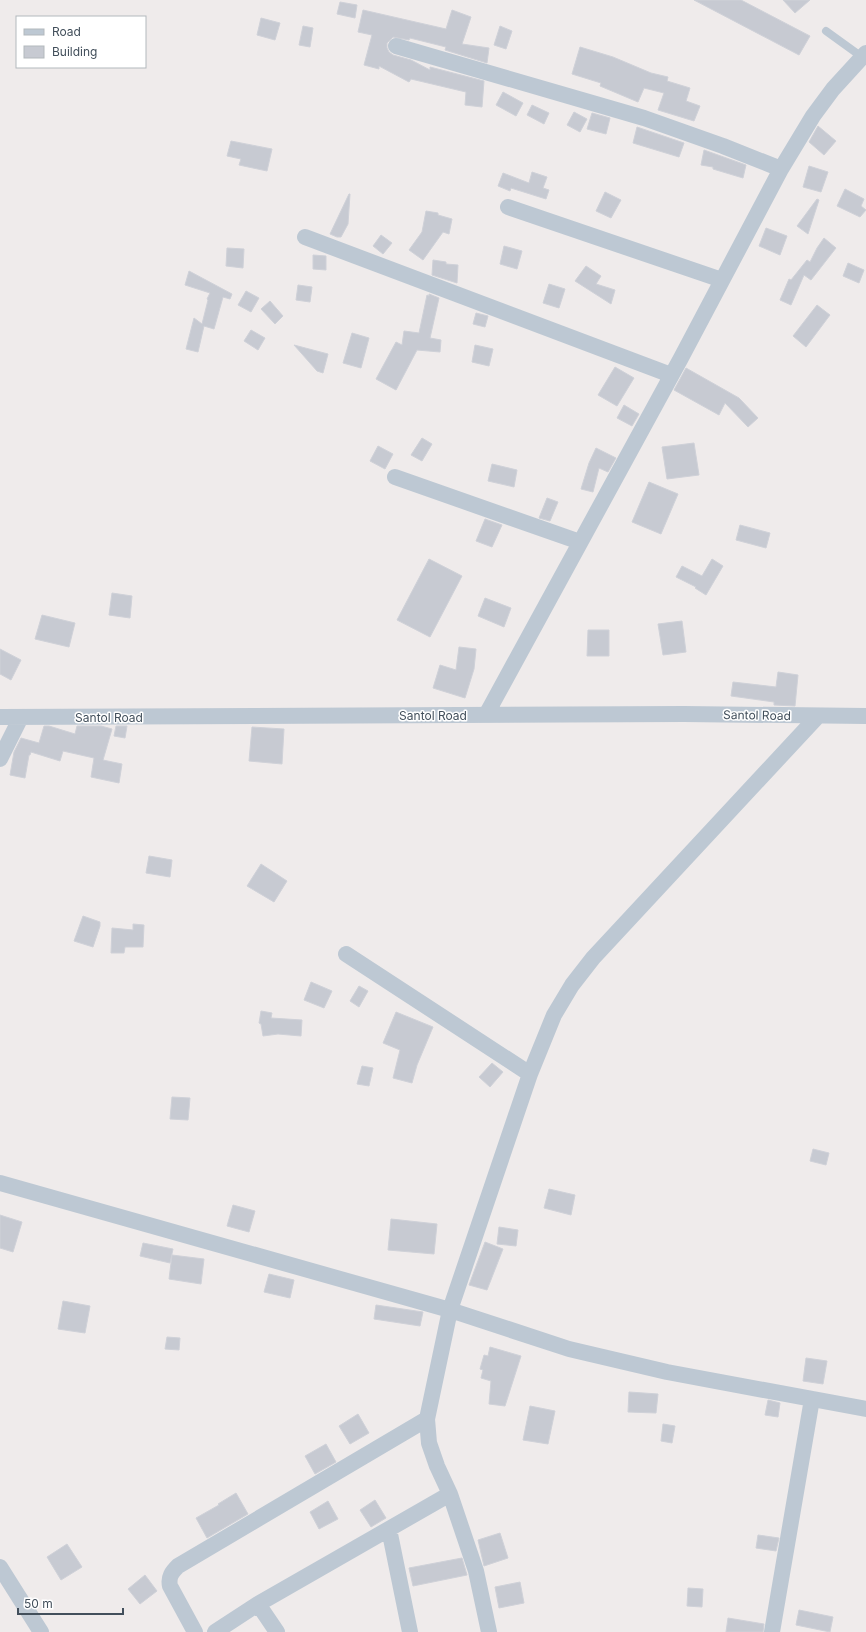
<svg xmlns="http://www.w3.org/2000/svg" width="866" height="1632" viewBox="0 0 866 1632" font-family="Inter,sans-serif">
	<rect width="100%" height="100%" fill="#efebeb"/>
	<path fill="#c7cad2" stroke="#cfd1d8" d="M694 0H741L810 36 799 55Z
		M783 0H810L795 13Z
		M340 2 357 5 355 18 337 14Z
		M363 10 446 29 452 10 471 17 462 44 489 48 487 63 445 50 446 47 410 38 409 40 393 37 387 43V48L389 52 393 55 411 60 430 70V67L484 81 482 107 465 105 466 92 411 79 409 82 379 66V69L364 65 372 35 358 32Z
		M261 18 280 23 275 40 257 35Z
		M303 26 313 28 310 47 299 45Z
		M500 26 512 31 506 49 494 45Z
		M580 47 613 57 651 73 668 77 667 81 690 88 686 101 700 106 694 121 658 110 664 93 644 88 638 102 600 86 601 83 572 74Z
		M503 92 523 103 516 116 496 105Z
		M532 105 549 113 544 124 527 115Z
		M574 112 587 119 580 132 567 125Z
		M592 113 610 118 606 134 587 129Z
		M818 126 836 141 824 155 809 142Z
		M637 127 684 143 679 157 633 143Z
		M231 141 272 149 267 171 239 165 241 159 227 156Z
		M704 150 746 165 743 178 713 169V167L701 165Z
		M809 166 828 172 821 192 803 187Z
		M532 172 547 177 543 188 549 190 546 199 511 188 510 191 498 186 503 173 529 183Z
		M845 189 864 199 861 206 866 210 860 217 837 206Z
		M605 192 621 200 611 218 596 211Z
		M349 194H350L348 224 341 237H337L330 234Z
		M817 199 819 200 808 234 797 226Z
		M426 211 438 213V215L452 219 449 234 443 232 423 260 409 250 422 232Z
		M766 228 787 236 780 255 759 246Z
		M381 235 392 243 383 254 373 246Z
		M824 238 836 248 811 280 804 275 791 305 780 300 789 279 791 280 807 260 810 262 817 248Z
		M504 246 522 251 517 269 500 264Z
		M227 248 244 249 243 268 226 266Z
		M313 255 326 256V270L313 269Z
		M433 260 446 262V264L458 265 457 283 432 275Z
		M848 263 864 270 859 283 843 276Z
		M586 266 601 276 596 284 615 290 611 304 575 281Z
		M189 271 232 294 230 299 223 297 214 329 204 326 198 352 186 349 194 318 202 324 208 300 207 299 210 293 185 285Z
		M549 284 565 289 559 308 543 303Z
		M298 285 312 287 310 302 296 300Z
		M246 291 259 298 251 312 238 305Z
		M429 294 439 298 430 338 441 340 440 352 417 350 396 390 376 379 396 342 402 345 404 331 419 333 427 295 429 296Z
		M270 301 283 316 275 324 261 309Z
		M817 305 830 315 806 347 793 336Z
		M476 313 488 316 485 327 473 324Z
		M251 330 265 338 258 350 244 341Z
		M352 333 369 338 361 368 343 363Z
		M294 345 328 354 323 373 317 371Z
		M475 345 493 349 489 366 472 362Z
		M615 367 634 378 617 406 598 395Z
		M686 368 739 398 758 418 748 427 725 403 719 415 674 390Z
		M624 405 639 414 632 426 617 418Z
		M422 438 432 444 422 461 411 455Z
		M694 443 699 475 667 479 662 447Z
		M378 446 393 454 385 469 370 461Z
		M596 448 616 458 608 472 599 468 593 492 581 489 589 463Z
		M492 464 517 470 514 487 488 481Z
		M649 482 678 494 661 534 632 522Z
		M547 498 558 502 550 521 539 518Z
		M485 519 502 525 492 547 476 541Z
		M740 525 770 533 766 548 736 540Z
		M429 559 462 576 430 637 397 620Z
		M712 559 723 566 706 595 695 588 696 587 676 577 682 566 702 576Z
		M112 593 132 596 130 618 109 615Z
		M485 598 511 608 504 627 478 616Z
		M42 615 75 623 69 647 35 639Z
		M682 621 686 652 663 655 658 624Z
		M588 630H609V656H587Z
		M459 647 476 649 474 669 465 698 433 688 440 665 456 670Z
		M0 649 21 660 11 680 0 674Z
		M778 672 798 675 795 706 774 705V702L731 696 733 682 776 687Z
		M44 726H49L75 734 77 726H101L112 729 103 760 122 764 119 783 91 777 94 758 63 751 60 761 31 752 30 755H29L25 778 10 775 14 752 21 738 39 743Z
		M116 726H127L125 738 114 736Z
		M252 727 284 729 282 764 249 761Z
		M149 856 172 860 170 877 146 873Z
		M261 864 287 881 274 902 247 886Z
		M83 916 100 922V926L93 947 74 941Z
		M133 924 144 925 143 947H125L124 953H111L112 928 133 930Z
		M311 982 332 991 324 1008 304 1000Z
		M359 986 368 991 359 1007 350 1001Z
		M261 1011 272 1013 271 1018 302 1020 301 1036 278 1034 263 1036 261 1024 259 1023Z
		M396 1012 433 1027 417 1065 412 1083 393 1078 400 1050 383 1043Z
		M492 1063 503 1072 490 1087 479 1077Z
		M362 1066 373 1068 369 1086 357 1084Z
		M172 1097 190 1098 188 1120 170 1119Z
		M813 1149 829 1153 826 1165 810 1161Z
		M549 1189 575 1195 571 1215 544 1208Z
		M233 1205 255 1211 249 1232 227 1226Z
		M0 1215 22 1222 13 1252 0 1248Z
		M391 1219 437 1224 434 1254 388 1250Z
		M499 1227 518 1230 516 1246 497 1244Z
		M485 1242 503 1249 487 1290 469 1285Z
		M143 1243 173 1249 170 1263 140 1256Z
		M172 1255 204 1259 201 1284 169 1279Z
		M269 1274 294 1280 290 1298 264 1292Z
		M63 1301 90 1306 85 1333 58 1329Z
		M376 1305 423 1312 420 1326 374 1319Z
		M167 1337 180 1338 179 1350 165 1349Z
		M490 1347 521 1356 505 1406 489 1404 491 1381 481 1378 483 1370 480 1369 484 1355 488 1356Z
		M806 1358 827 1361 823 1384 803 1381Z
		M629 1392 658 1394 656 1413 628 1412Z
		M768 1400 780 1403 778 1417 765 1415Z
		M530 1406 555 1411 548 1444 523 1440Z
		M358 1414 369 1433 350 1444 339 1426Z
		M663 1424 675 1426 672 1443 661 1441Z
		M326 1444 336 1462 315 1474 305 1456Z
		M236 1493 248 1514 207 1538 196 1518 219 1505 218 1504Z
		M375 1500 386 1518 371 1527 360 1510Z
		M328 1501 338 1519 319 1529 310 1512Z
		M500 1533 508 1558 484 1566 478 1540Z
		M758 1535 779 1538 776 1551 756 1548Z
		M67 1544 82 1567 61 1580 47 1557Z
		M462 1558 467 1575 413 1586 409 1568Z
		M145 1575 157 1591 140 1604 128 1589Z
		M520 1582 524 1603 499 1608 495 1587Z
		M688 1588 703 1589 702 1607 687 1606Z
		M799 1610 833 1617 830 1632 796 1625Z
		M728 1618 764 1624 763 1632H726Z"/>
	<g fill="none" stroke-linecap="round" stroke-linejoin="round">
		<path stroke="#bdc8d3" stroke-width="8" d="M826 31 862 57"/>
		<path stroke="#bdc8d3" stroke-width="16" d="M396 46 644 118 723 146 781 169
			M508 207 722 280
			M305 237 671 375
			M395 477 580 542
			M486 715 681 358 781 169 813 116 833 89 866 53
			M0 717 684 714 866 716
			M0 759 21 717
			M346 954 530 1074
			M0 1183 450 1310 569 1349 667 1372 866 1409
			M427 1419 429 1443 437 1466 450 1494 476 1571 489 1632
			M389 1529 410 1632
			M0 1567 41 1632
			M258 1604 277 1632
			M195 1632 170 1586C168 1577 172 1572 178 1566L427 1419 450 1310 530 1074 554 1015 572 985 593 958 818 716
			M215 1632 258 1604 450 1494
			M772 1632 812 1399"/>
	</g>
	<g text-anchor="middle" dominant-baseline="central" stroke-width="3" stroke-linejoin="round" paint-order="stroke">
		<g font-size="12" fill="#424f5b" stroke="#fff">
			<text x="433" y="715">Santol Road</text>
			<text transform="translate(757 715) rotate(1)">Santol Road</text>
			<text x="109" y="717">Santol Road</text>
		</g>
	</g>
	<rect x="16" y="16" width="130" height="52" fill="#ffffff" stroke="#b3b9bd"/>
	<rect x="24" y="29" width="20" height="6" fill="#bdc8d3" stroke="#b3b9bd"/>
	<text x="52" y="36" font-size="12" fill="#424f5b">Road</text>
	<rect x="24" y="46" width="20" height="12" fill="#c7cad2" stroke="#b3b9bd"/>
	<text x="52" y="56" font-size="12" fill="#424f5b">Building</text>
	<path d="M18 1608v6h105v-6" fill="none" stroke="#424f5b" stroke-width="2"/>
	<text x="24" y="1608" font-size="12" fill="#424f5b" stroke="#ffffff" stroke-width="3" paint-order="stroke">50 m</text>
</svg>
